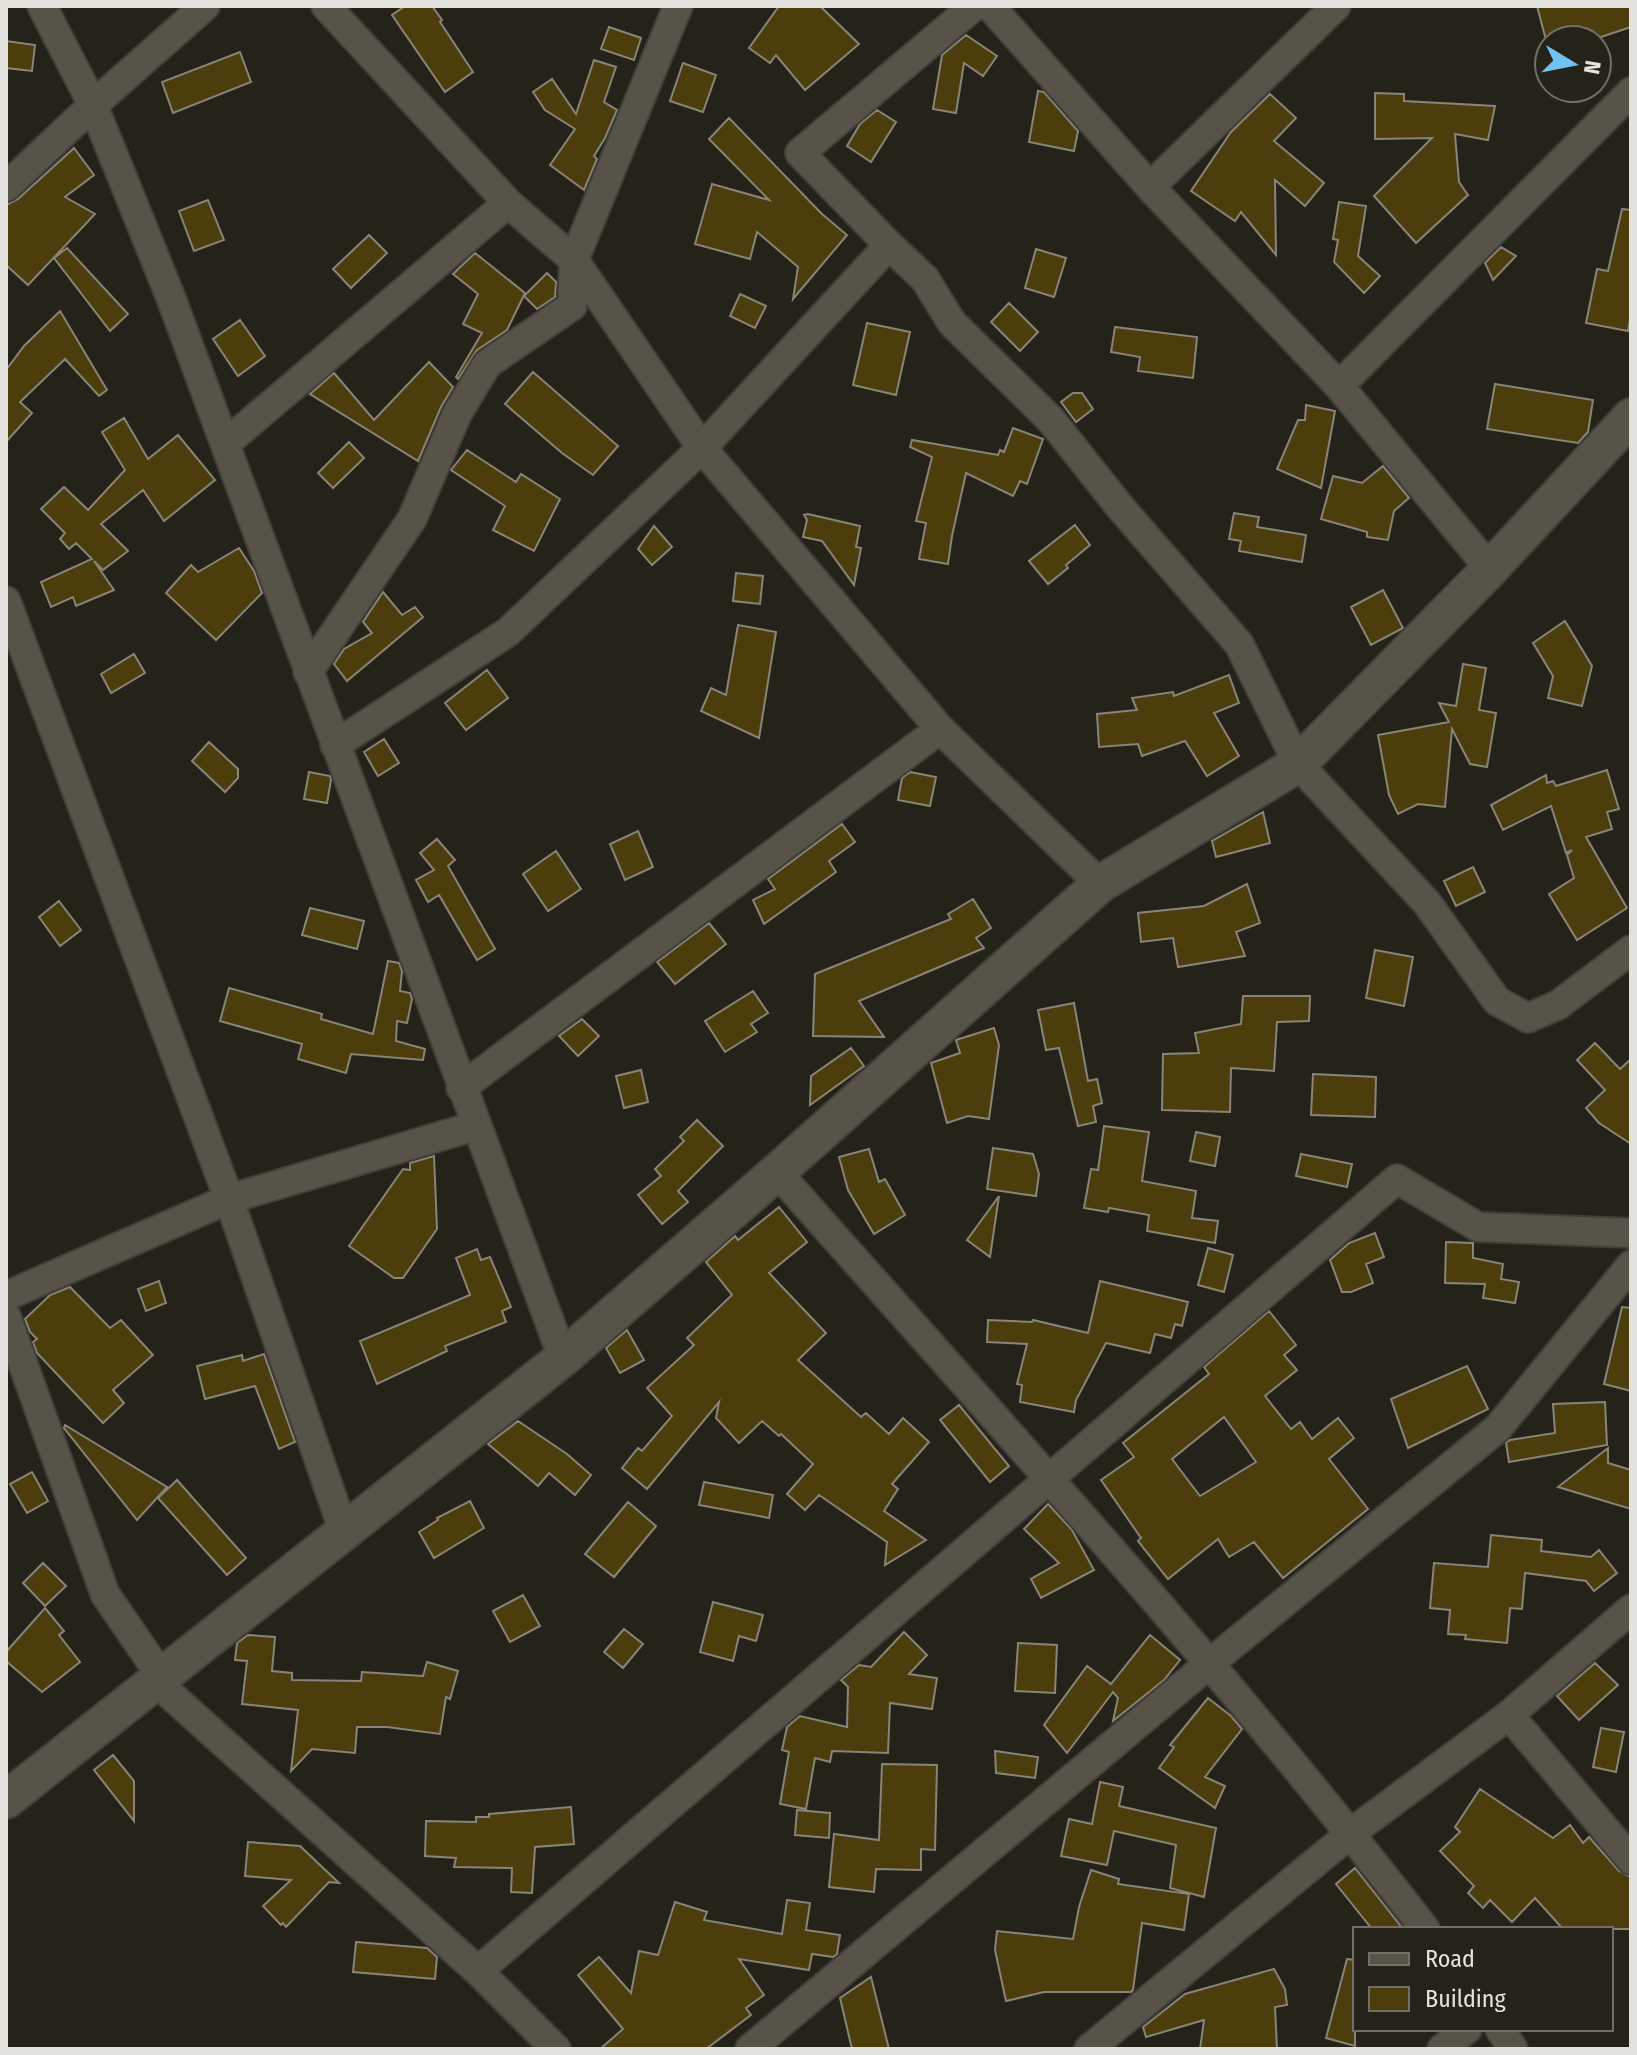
<svg xmlns="http://www.w3.org/2000/svg" width="1637" height="2055" viewBox="0 0 1637 2055" font-family="'Fira Sans Condensed',sans-serif">
	<rect width="100%" height="100%" fill="#25221a"/>
	<path fill="#4c3d0d" stroke="#888479" stroke-width="2" fill-rule="evenodd" d="M405 6H432L442 20 440 22 473 72 445 92 392 15Z
		M779 6H820L859 44 805 90 776 55 770 63 749 48Z
		M1537 6H1631V27L1592 40H1546Z
		M609 27 641 38 634 60 601 49Z
		M966 35 997 56 983 76 964 63 956 113 933 109 942 55Z
		M6 41 35 45 32 71 6 68Z
		M240 52 251 82 173 113 162 82Z
		M594 60 616 67 604 102 617 110 605 138 594 156 597 159 584 190 550 165 575 129 545 110 533 92 552 79 576 114Z
		M683 63 716 75 703 112 670 101Z
		M1038 91 1044 92 1078 131 1074 151 1029 142Z
		M1375 93 1404 94V101L1495 106 1488 140 1455 134 1459 182 1468 195 1416 243 1374 196 1432 138 1375 139Z
		M1270 94 1296 118 1274 141 1324 183 1305 206 1275 180 1276 255 1241 212 1235 221 1191 191 1231 132Z
		M877 110 896 122 871 162 847 146 860 124Z
		M729 118 822 214 847 235 793 299 798 267 757 232 750 259 695 244 712 184 769 200 709 139Z
		M74 148 94 175 65 197 95 214 28 285 6 265V205L18 199Z
		M208 200 224 240 194 251 179 211Z
		M1339 202 1366 206 1358 256 1380 276 1364 293 1334 262 1338 240 1333 239Z
		M1622 209 1631 210V314L1628 331 1586 323 1597 269 1608 271Z
		M369 235 387 253 351 288 333 269Z
		M1501 247 1516 256 1493 280 1485 263Z
		M67 248 128 314 110 331 54 258Z
		M1036 249 1066 258 1054 297 1025 288Z
		M475 253 525 293 507 330 477 350 458 379 456 377 482 333 463 324 478 294 453 274Z
		M547 273 556 282 555 297 537 309 524 296Z
		M740 294 766 306 755 328 730 316Z
		M1009 303 1038 332 1020 351 991 322Z
		M60 311 107 390 99 396 65 359 20 402 32 413 6 442V370L24 346Z
		M240 320 265 356 238 376 213 339Z
		M867 323 910 332 896 395 853 385Z
		M1115 327 1197 337 1193 378 1138 371 1140 357 1111 352Z
		M429 362 453 387 441 407 418 461 310 394 334 373 374 420Z
		M533 372 618 446 593 475 562 453 505 404Z
		M1495 384 1593 400 1588 432 1578 443 1487 429Z
		M1073 393H1082L1093 409 1076 422 1061 402Z
		M1306 405 1335 411 1321 488 1277 469 1298 420H1305Z
		M124 418 148 459 178 435 215 480 164 521 143 490 101 524 128 551 103 570 94 561 114 590 76 606 73 597 51 607 41 582 92 559 76 543 69 549 60 539 65 533 41 509 64 487 88 510 125 470 102 432Z
		M1013 428 1043 439 1027 484 1020 481 1013 496 966 473 952 536 948 564 919 559 926 523 916 521 932 457 910 447 912 440 998 455 1000 450 1004 452Z
		M349 442 364 458 333 488 318 473Z
		M467 450 516 482 521 474 560 499 534 551 493 530 505 506 451 470Z
		M1383 466 1409 498 1394 511 1388 540 1367 537V532L1321 519 1333 476 1362 483Z
		M1234 513 1259 517 1257 527 1306 535 1302 562 1239 551 1241 541 1229 539Z
		M808 514 860 526 856 547 861 548 854 585 822 541 803 537 807 520 804 515Z
		M1075 525 1090 545 1066 565 1068 568 1048 584 1029 561Z
		M654 526 672 547 652 565 638 549Z
		M239 548 254 571 262 593 216 640 166 593 191 565 198 572Z
		M736 573 763 576 760 604 733 601Z
		M1383 590 1403 628 1371 645 1351 607Z
		M383 592 402 615 415 607 423 617 347 681 334 664 344 649 372 633 363 622Z
		M1565 621 1592 666 1582 706 1548 698 1553 676 1533 643Z
		M738 625 776 632 759 738 701 711 711 688 726 695Z
		M134 654 145 673 111 693 101 674Z
		M1463 664 1486 668 1479 710 1496 713 1487 767 1470 764 1452 729 1445 807 1418 804 1398 814 1389 795 1378 735 1449 722 1439 703 1456 706Z
		M487 670 508 698 466 730 445 703Z
		M1229 675 1239 703 1214 713 1239 756 1207 776 1185 741 1142 756 1138 744 1099 747 1097 714 1137 710 1132 698 1173 692 1174 696Z
		M384 739 399 763 378 776 364 752Z
		M209 742 238 769V778L225 792 192 761Z
		M1607 770 1619 809 1607 812 1612 829 1586 837 1627 908 1577 940 1549 894 1574 878 1567 855 1572 850 1566 853 1551 806 1503 830 1491 805 1546 775 1547 783 1553 781 1556 786Z
		M309 772 330 776 331 780 327 803 304 799Z
		M910 772 936 777 930 806 898 800 902 778Z
		M1263 812 1270 843 1216 857 1212 841Z
		M842 824 855 842 829 861 836 872 764 924 753 900 775 889 768 879Z
		M638 831 653 867 625 880 610 844Z
		M437 839 455 860 448 866 495 949 477 960 439 895 428 902 416 880 434 870 420 853Z
		M556 851 581 889 548 911 523 874Z
		M1473 867 1485 892 1456 906 1444 881Z
		M1247 884 1260 923 1236 932 1245 956 1178 967 1173 938 1141 942 1138 913 1204 906Z
		M973 899 991 928 976 938 984 948 859 1001 884 1037 813 1036 815 974 951 919 948 914Z
		M59 901 81 930 60 946 39 917Z
		M310 908 364 921 357 949 302 935Z
		M709 923 726 944 675 984 657 962Z
		M1375 950 1413 957 1404 1006 1366 998Z
		M388 961 399 963 402 971 400 991 410 993 412 999 407 1023 397 1021 396 1041 425 1049 423 1060 351 1054 346 1073 298 1059 302 1044 220 1021 229 988 322 1014 321 1019 373 1034Z
		M753 991 768 1013 751 1024 757 1032 725 1052 705 1021Z
		M1243 996H1310L1309 1021 1277 1022 1274 1071 1231 1068 1230 1112 1162 1110 1163 1054 1199 1053 1195 1033 1241 1024Z
		M1074 1003 1088 1081 1097 1079 1102 1103 1093 1106 1096 1122 1078 1126 1059 1048 1046 1050 1038 1010Z
		M582 1019 599 1036 578 1056 559 1036Z
		M994 1028 999 1045 989 1119 968 1116 947 1123 931 1063 960 1053 956 1040Z
		M1595 1043 1620 1069 1631 1059V1144L1599 1123 1586 1108 1605 1090 1577 1060Z
		M851 1048 864 1066 810 1105 811 1076Z
		M641 1070 648 1102 624 1108 616 1076Z
		M1313 1074 1376 1077 1375 1117 1311 1115Z
		M697 1120 723 1146 678 1191 688 1202 662 1224 638 1195 661 1176 655 1169 684 1141 680 1137Z
		M1104 1126 1149 1132 1142 1181 1196 1191 1192 1218 1218 1221 1215 1243 1147 1231 1149 1215 1109 1208 1108 1212 1084 1208 1091 1169 1098 1170Z
		M1196 1132 1220 1137 1215 1166 1190 1161Z
		M993 1148 1033 1154 1039 1174 1036 1196 987 1189Z
		M869 1149 879 1182 885 1179 905 1215 874 1234 848 1190 839 1157Z
		M1301 1154 1352 1164 1347 1187 1296 1176Z
		M434 1156 437 1229 403 1278H394L349 1246 403 1169 410 1170V1163Z
		M999 1196 990 1257 967 1240Z
		M779 1207 807 1242 769 1273 826 1333 798 1360 861 1417 866 1413 889 1434 903 1418 929 1442 892 1484 898 1489 884 1511 926 1540 885 1565 887 1542 819 1495 805 1510 787 1494 813 1464 781 1434 779 1436 762 1421 739 1443 716 1418 719 1402 647 1489 622 1468 638 1448 642 1451 672 1416 647 1388 694 1345 687 1338 732 1295 706 1262 735 1236 738 1240Z
		M1375 1233 1384 1257 1366 1264 1373 1283 1351 1292H1342L1330 1260 1349 1243Z
		M1446 1242 1473 1243V1258L1503 1264 1501 1279 1519 1282 1515 1303 1483 1298 1485 1284 1445 1283Z
		M1208 1248 1233 1255 1224 1292 1198 1285Z
		M477 1249 481 1260 490 1257 511 1307 502 1311 506 1322 445 1346 447 1351 377 1384 360 1341 470 1295 456 1258Z
		M159 1281 166 1303 146 1311 138 1289Z
		M1100 1281 1188 1302 1182 1326 1175 1324 1171 1338 1155 1334 1150 1353 1106 1343 1076 1400 1074 1412 1020 1402 1022 1385 1017 1384 1027 1344 987 1342 988 1320 1032 1322 1033 1320 1088 1333Z
		M70 1287 110 1328 121 1320 153 1355 113 1390 124 1403 103 1423 37 1353 33 1342 37 1339 30 1332 25 1319 50 1295Z
		M1622 1307 1631 1308V1391L1604 1384Z
		M1269 1311 1296 1345 1284 1355 1297 1370 1265 1396 1291 1429 1300 1422 1312 1439 1338 1418 1354 1438 1329 1459 1368 1509 1283 1578 1254 1542 1229 1557 1218 1539 1168 1579 1138 1541 1141 1538 1101 1480 1134 1457 1123 1443 1209 1374 1204 1367ZM1224 1417 1256 1462 1200 1496 1172 1459Z
		M627 1330 644 1360 620 1373 606 1348Z
		M264 1354 295 1442 279 1449 255 1386 205 1399 197 1366 242 1355 243 1361Z
		M1467 1366 1488 1409 1408 1448 1391 1399Z
		M1605 1402 1607 1445 1509 1462 1506 1443 1510 1440 1555 1433 1553 1404Z
		M959 1405 1009 1466 990 1482 940 1420Z
		M518 1421 567 1454 591 1475 575 1495 549 1473 538 1486 488 1444Z
		M65 1425 167 1487 137 1520 64 1428Z
		M1608 1448V1463L1631 1470V1509L1558 1487Z
		M32 1472 48 1501 27 1513 10 1484Z
		M177 1480 246 1558 227 1575 158 1498Z
		M704 1482 773 1495 769 1518 699 1505Z
		M470 1501 484 1528 434 1558 419 1532 438 1520 437 1518Z
		M628 1502 656 1526 614 1577 585 1554Z
		M1048 1504 1072 1530 1094 1570 1041 1598 1031 1579 1059 1563 1024 1529Z
		M1491 1535 1542 1540 1541 1551 1591 1557 1599 1550 1617 1573 1594 1591 1586 1581 1525 1573 1522 1609 1510 1608 1507 1643 1465 1639 1466 1635 1448 1634 1450 1610 1430 1608 1434 1563 1488 1567Z
		M43 1563 66 1586 45 1606 23 1583Z
		M523 1595 540 1626 510 1642 493 1611Z
		M713 1602 763 1615 756 1641 739 1636 733 1661 700 1652Z
		M45 1608 64 1631 59 1635 80 1662 42 1692 6 1661V1652Z
		M624 1629 643 1644 623 1668 604 1652Z
		M904 1632 927 1655 909 1674 937 1678 932 1709 890 1703 888 1753 832 1751 830 1762 815 1758 806 1809 780 1804 789 1752 782 1750 787 1727 800 1716 847 1727 848 1687 841 1680 859 1665 871 1667Z
		M248 1635 275 1637 272 1671 292 1673V1680L361 1681 362 1672 423 1676 427 1662 458 1671 450 1699 446 1697 440 1734 387 1727H357L355 1753 312 1749 291 1771 298 1710 242 1704 247 1661 235 1660 237 1643Z
		M1150 1635 1180 1660 1164 1680 1113 1721 1118 1698 1113 1692 1067 1753 1044 1725 1087 1666 1111 1684Z
		M1018 1643 1057 1645 1055 1693 1015 1691Z
		M1595 1663 1618 1685 1579 1720 1557 1696Z
		M1208 1698 1231 1716 1242 1729 1205 1777 1225 1786 1215 1808 1159 1768 1174 1747 1170 1745Z
		M1601 1728 1624 1732 1616 1772 1593 1767Z
		M995 1751 1038 1757 1035 1778 996 1773Z
		M113 1755 134 1781V1821L94 1770Z
		M882 1764 937 1765 935 1850 921 1849V1870L876 1869 874 1892 829 1887 834 1834 879 1840Z
		M1100 1782 1123 1787 1119 1806 1216 1828 1204 1897 1170 1888 1176 1845 1114 1831 1107 1865 1061 1856 1069 1819 1092 1824Z
		M1480 1789 1553 1838 1570 1825 1583 1843 1589 1837 1619 1871 1631 1877V1929H1563L1535 1898 1512 1922 1490 1900 1483 1908 1468 1893 1474 1886 1440 1851 1460 1832 1455 1827Z
		M571 1807 574 1844 535 1847 532 1893 511 1892 512 1868 454 1867 456 1858 425 1856 426 1821 476 1822V1817H489V1814Z
		M797 1810 830 1813 829 1838 795 1835Z
		M248 1842 300 1846 339 1883 329 1882 286 1927 283 1923 281 1925 263 1906 291 1880 245 1876Z
		M1355 1868 1403 1929H1372L1336 1884Z
		M1091 1870 1119 1879 1118 1884 1189 1894 1184 1930 1142 1923 1133 1990 1131 1992H1044L1006 2001 995 1950 997 1931 1073 1939 1079 1907Z
		M787 1900 810 1903 806 1930 840 1935 837 1954 833 1957 812 1954 809 1970 739 1959 764 1995 746 2008 751 2015 706 2049H600L623 2029 578 1975 599 1957 631 1993 639 1951 658 1955 675 1902 707 1912 704 1920 782 1934Z
		M356 1942 427 1948 437 1957 435 1979 353 1972Z
		M1347 1959 1355 1960V2046L1326 2038Z
		M1274 1969 1285 1989 1287 2005 1275 2007 1277 2049H1200L1204 2020 1146 2037 1143 2027 1185 1994Z
		M871 1977 889 2049H852L840 1998Z"/>
	<g fill="none" stroke-linecap="round" stroke-linejoin="round">
		<g stroke="#413f39" stroke-width="32">
			<path id="minor" d="M42 6 93 105 171 298 563 1358
				M326 6 508 203 574 260 702 448 940 729 1100 884
				M990 6 1150 187 1339 386 1490 569
				M6 187 93 105 205 6
				M1150 187 1336 6
				M889 245 925 279 952 323 1051 420 1120 507 1239 644 1298 764 1427 903 1497 1001 1528 1018 1558 1005 1631 950
				M1339 386 1631 92
				M225 444 508 203
				M6 601 229 1199 344 1532
				M308 672 412 519 457 414 487 364 572 306 574 260 678 6
				M335 745 508 632 702 448 889 245 800 153 974 6
				M461 1088 940 729
				M777 1172C997 1421 1222 1666 1425 1929
				M6 1296 229 1199 475 1126
				M6 1316 105 1594 157 1670 156 1682 478 1971 556 2049
				M1509 1715 1631 1860
				M478 1971 1397 1179 1478 1227 1631 1233
				M1500 2029 1513 2049
				M750 2049 1210 1663 1498 1428 1631 1265
				M1089 2049 1351 1833 1509 1715 1631 1609
				M1442 2049 1467 2029"/>
		</g>
		<g stroke="#413f39" stroke-width="40">
			<path id="tertiary" d="M6 1800 563 1358 777 1172 1100 884 1298 764 1490 569 1631 417"/>
		</g>
		<use href="#minor" stroke="#575349" stroke-width="28"/>
		<use href="#tertiary" stroke="#575349" stroke-width="36"/>
	</g>
	<rect width="1637" height="2055" fill="none" stroke="#e4e2dd" stroke-width="16"/>
	<rect x="1353" y="1927" width="260" height="104" fill="#25221a" stroke="#716f68" stroke-width="2"/>
	<rect x="1369" y="1953" width="40" height="12" fill="#575349" stroke="#716f68" stroke-width="2"/>
	<text x="1425" y="1967" font-size="24" fill="#e4e2dd">Road</text>
	<rect x="1369" y="1987" width="40" height="24" fill="#4c3d0d" stroke="#716f68" stroke-width="2"/>
	<text x="1425" y="2007" font-size="24" fill="#e4e2dd">Building</text>
	<g transform="translate(1573 64) rotate(100)"><circle r="38" fill="#25221a" stroke="#716f68" stroke-width="2"/>
	<path d="M0-6L14 30L0 20L-14 30Z" fill="#70c2f4"/>
	<text y="-12" font-size="22" font-weight="bold" text-anchor="middle" fill="#e4e2dd">N</text>
	</g>
</svg>
